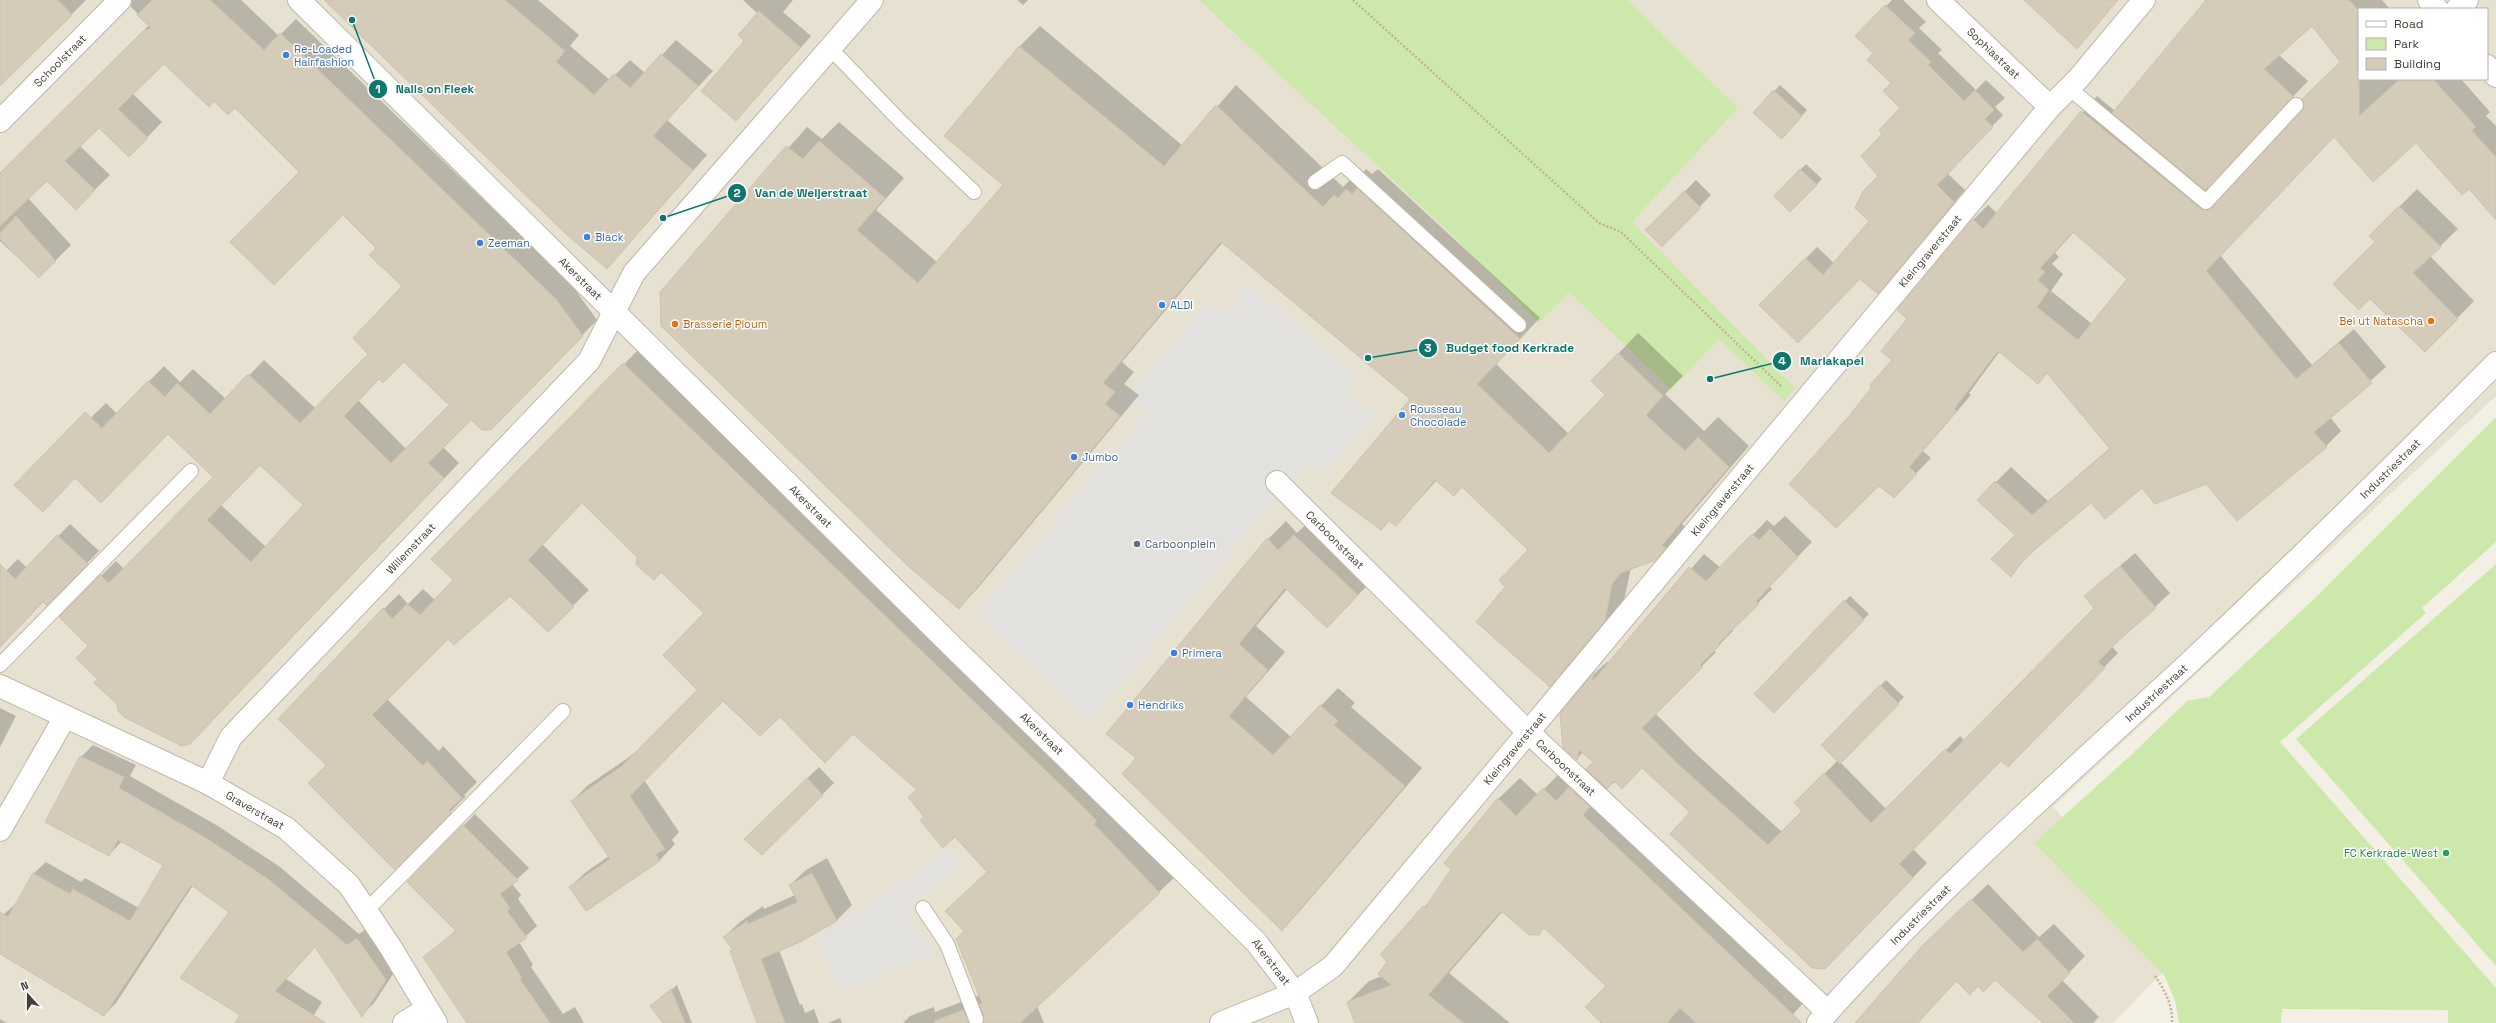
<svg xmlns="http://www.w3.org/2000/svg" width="2496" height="1023" viewBox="0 0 2496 1023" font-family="'Space Grotesk',sans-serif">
	<rect width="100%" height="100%" fill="#f3efe4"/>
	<path fill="#e7e1d2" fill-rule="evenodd" d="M0 0H2496V396L2053 807 2167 925 2163 972 2113 1023H0ZM2359 9H2487V79H2359Z"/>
	<path fill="#cce9ab" d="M1199 0H1627L1738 108 1632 222 1795 388 1784 401 1719 339 1671 389 1569 292 1539 323 1449 232Z
		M2496 417V542L2422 608 2426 613 2280 742 2496 988V1023H2448V1010L2282 1009 2281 1023H2179L2175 1000 2164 975 2034 843 2131 755 2187 701 2209 697 2314 599Z
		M2496 564V966L2296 739Z"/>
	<path fill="#e3e1dd" d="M1244 280 1356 374 1349 393 1352 402 1378 413 1328 472 1310 465 1303 466 1088 724 976 615 1147 410 1124 401 1205 304 1232 314Z
		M948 848 962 868 904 909 934 953 839 992 816 935 862 909Z"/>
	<path fill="#0003" fill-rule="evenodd" d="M0 0H86L0 86Z
		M132 0H241L279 36 296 19 571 284 597 320 506 414 471 419 443 447 459 463 205 728 118 704 98 679 89 646 60 617 116 561 124 569 215 477 168 433 64 444 106 403 117 414 164 366 180 382 193 369 226 399 264 360 315 408 369 354 404 286 378 248 235 106 164 63 132 93 162 122 129 156 99 127 80 146 110 175 76 208 47 179 28 198 71 245 39 277 0 241V175L149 25 131 7ZM404 360 451 405 406 449 358 400 379 378ZM260 464 305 505 266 547 221 505Z
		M325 0H538L579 35 570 46 610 80 630 60 645 73 676 40 713 71 667 120 707 155 607 268Z
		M743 0H793L783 12 811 36 736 120 746 41 758 14Z
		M1017 0H1028L1023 5Z
		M1892 0H1903L1926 22 1919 28 1942 50 1938 53 1976 90 1986 80 2005 98 1995 107 2003 115 1947 173 1965 190 1878 293 1860 278 1760 305 1817 247 1834 263 1870 221 1879 176 1884 134 1901 108 1892 83 1874 53 1857 36Z
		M2026 0H2118L2077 48Z
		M2207 0H2382L2390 9H2359V79H2461L2490 112 2486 116 2496 126V218L2469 188 2416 142 2334 136 2220 255 2312 365 2354 329 2386 367 2330 417 2341 431 2326 446 2206 483 2142 487 2091 502 2033 550 2011 575 2017 535 1996 482 2011 467 2048 501 2110 448 2048 373 2038 382 2000 351 1969 393 1971 395 1923 451 1931 458 1894 496 1851 416 1894 360 1908 319 1973 220 1988 205 1997 213 2097 96 2115 111ZM2312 25 2341 62 2303 111 2224 195 2216 194 2207 187 2308 81 2279 55ZM2074 232 2128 279 2092 324 2051 291 2063 274 2052 264 2059 257 2055 253Z
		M1040 26 1183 146 1236 85 1343 187 1354 176 1358 178 1366 169 1372 174 1378 169 1540 318 1496 364 1569 434 1606 395 1592 381 1638 333 1683 376 1665 394 1704 431 1718 417 1749 446 1682 524 1685 527 1676 539 1655 559 1631 568 1624 600 1570 665 1550 685 1507 587 1529 550 1462 486 1437 480 1396 525 1390 520 1381 529 1411 399 1223 242 1122 362 1134 372 1124 384 1139 395 978 588 959 608 661 292 807 127 822 139 839 122 904 178 876 210 937 262 1004 185 946 135 1020 46Z
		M1780 85 1807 110 1787 132 1754 113Z
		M1806 164 1822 179 1790 211 1775 196Z
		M1696 180 1711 195 1662 246 1647 230Z
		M2417 189 2458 229 2430 256 2474 301 2425 351 2377 242 2370 236Z
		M639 349 1175 877 1037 1006 1044 1023H903L910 1016 934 1007 935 1012 980 995 965 931 988 871 955 836 925 816 909 797 917 789 853 733 723 700 644 780 679 832 672 840 675 844 660 860 586 910 570 887 586 872 609 856 572 801 587 786 638 751 698 690 706 613 662 571 638 557 582 502 542 544 589 590 548 630 510 594 448 637 387 699 439 751 443 746 477 782 464 795 466 796 395 868 327 765 384 609 399 594 408 604 423 589 435 600 454 580 432 559Z
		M1785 516 1812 542 1769 586 1772 589 1732 629 1733 631 1714 650 1716 652 1655 713 1693 751 1782 832 1804 811 1796 803 1838 760 1823 745 1886 680 1904 697 1840 762 1886 809 1960 736 1965 741 2096 609 2085 596 2135 553 2170 593 2112 647 2118 653 2008 765 2002 759 1913 849 1927 863 1839 953 1642 767 1610 785 1603 793 1808 997 1786 1023H1600L1607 986 1545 927 1538 934 1503 911 1449 973 1510 1023H1356L1348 1002 1369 981 1382 976 1424 907 1431 900 1498 799 1520 778 1538 795 1565 768 1577 780 1594 762 1583 752 1577 759 1561 714 1595 673 1608 661 1606 667 1704 554 1721 568 1767 520 1774 526Z
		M1313 518 1375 577 1345 609 1287 589 1256 626 1285 652 1246 697 1291 737 1338 688 1355 703 1351 707 1422 768 1299 912 1282 929 1137 758 1268 539 1286 521 1297 533Z
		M70 524 99 551 47 604 43 601 0 626V577L18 559 27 568Z
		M1850 596 1869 614 1774 711 1755 694Z
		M0 708 16 716 0 747Z
		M93 745 136 765 130 776 218 826 280 867 359 934 369 927 397 968 374 1003 362 1015 316 946 286 979 322 1002 309 1023H236L241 1014 230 912 193 885 116 1003 104 1015 0 953V922L4 914 17 903 34 873 46 862 81 882 85 878 139 908 164 865 122 841 109 855 81 757Z
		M819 767 834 783 762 854 757 827Z
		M475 814 529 868 512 884 521 895 518 899 537 926 519 942 533 965 531 967 563 1014 575 1007 584 1023H469L425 957 456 930 408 882Z
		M827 858 852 905 837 920 779 950 800 1005 802 1004 805 1013 814 1009 819 1023H759L731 952 733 949 724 937 740 922 763 906 764 909 795 895 790 885 806 870Z
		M1988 884 2039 937 2054 924 2085 956 2062 980 2099 1017 2093 1023H2045L1995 979 1978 985 1957 981 1914 1023H1856L1940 930Z
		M677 985 692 1023H664L651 1006Z
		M840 1018 842 1023H828Z
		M0 1019 7 1023H0Z"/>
	<path fill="#d5cbb9" stroke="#d0c3ac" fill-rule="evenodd" d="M0 0H58L72 15 0 86Z
		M152 0H210L264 50 280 33 556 299 583 336 491 430H482L471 420 428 463 444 478 190 744 182 746 124 717 118 711 117 704 94 683 97 679 76 658 88 646 59 617 100 575 109 583 213 477 168 434 101 503 75 478 43 512 14 485 85 412 102 428 148 381 165 397 177 383 210 414 248 374 300 423 368 354 353 338 402 286 369 255 376 248 343 215 274 285 230 242 299 172 235 108 228 115 214 101 209 107 164 64 118 109 148 138 129 157 99 128 65 161 95 190 76 210 47 181 0 226V173L143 31 151 28 137 15ZM404 362 449 405 391 463 344 416 379 379 383 383ZM260 465 303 505 251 562 207 520Z
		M324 0H505L565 51 556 62 594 95 614 74 630 88 661 54 698 86 653 136 693 170 607 269 566 234Z
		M2024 0H2118L2077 49Z
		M2206 0H2349L2359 11V116L2400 79H2433L2476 127 2472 131 2496 157V220L2469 189 2462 195 2416 143 2373 182 2334 137 2206 271 2296 379 2339 343 2372 383 2314 432 2327 447 2237 521 2206 484 2155 504 2142 488 2105 519 2091 503 2038 547 2021 563 2011 577 1991 559 2015 535 1977 500 1995 481 2032 515 2110 449 2047 373 2038 384 1998 351 1954 409 1957 411 1909 467 1917 474 1894 498 1879 486 1836 528 1789 484 1850 415 1871 388 1870 385 1892 360 1881 351 1907 319 1897 310 1973 219 1983 229 2081 111 2201 209 2208 210 2302 111 2304 106 2302 99 2340 62 2312 26 2264 69 2294 97 2205 190 2112 113ZM2073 232 2127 279 2078 340 2037 307 2049 290 2038 280 2045 272 2040 268Z
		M1885 5 1915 33 1908 40 1931 62 1928 65 1964 101 1975 90 1994 110 1985 119 1993 127 1937 185 1954 202 1878 294 1860 279 1798 343 1759 305 1805 258 1823 275 1869 221 1855 208 1863 191 1878 176 1861 156 1882 134 1879 130 1900 108 1883 91 1891 83 1867 60 1873 53 1855 36Z
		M759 11 800 47 736 121 701 91 744 41 738 35Z
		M1019 46 1164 166 1216 105 1323 207 1334 195 1338 198 1346 189 1352 194 1357 188 1520 339 1477 384 1549 453 1605 395 1591 381 1618 353 1663 396 1646 415 1685 451 1698 437 1729 467 1662 545 1666 548 1656 560 1621 573 1612 584 1605 621 1550 687 1476 622 1505 587 1499 580 1528 550 1462 487 1454 496 1435 480 1396 526 1389 521 1381 530 1331 493 1410 399 1221 242 1103 383 1115 392 1105 404 1120 416 959 609 910 568 661 326 660 292 786 146 803 159 819 141 885 198 857 230 918 283 1003 185 944 136Z
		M1773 90 1802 116 1782 139 1753 113Z
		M1800 169 1817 185 1790 212 1774 196Z
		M1684 191 1701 208 1662 247 1645 230Z
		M2399 206 2441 247 2413 273 2458 319 2425 352 2370 299 2359 310 2333 284 2375 242 2369 236Z
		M16 216 56 261 39 278 0 239V233Z
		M623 363 1069 793 1097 821 1094 824 1160 893 1020 1023H983L984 1016 979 1004 982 1003 956 939 964 931 945 911 987 872 955 837 943 848 920 820 924 817 908 797 917 790 853 734 825 763 780 717 760 736 723 701 630 796 665 849 656 854 660 861 586 911 569 887 610 859 571 801 622 766 697 690 663 655 704 613 661 572 654 580 643 571 636 564 637 557 582 503 528 560 574 607 548 632 510 596 454 645 448 639 372 715 423 766 427 761 462 798 449 810 451 813 395 870 308 783 326 765 278 719 383 608 392 619 407 604 420 615 453 580 431 559Z
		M1770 529 1798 557 1756 601 1759 604 1718 644 1720 645 1700 665 1703 667 1642 728 1679 765 1768 845 1802 811 1794 803 1824 773 1871 823 1945 749 1950 754 2094 608 2084 596 2120 566 2156 608 2118 641 2098 662 2105 668 2008 767 2001 761 1899 864 1913 878 1825 969 1812 968 1670 834 1690 812 1642 768 1622 789 1614 781 1607 789 1586 769 1593 762 1579 750 1577 760 1563 748 1560 714 1594 672 1592 682 1689 567 1706 581 1752 534 1759 540Z
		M57 535 88 564 47 606 43 602 0 647V564L15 579Z
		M1294 535 1358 595 1327 628 1285 588 1239 644 1268 670 1229 716 1273 755 1320 705 1338 721 1334 725 1405 786 1282 931 1122 774 1136 758 1106 734 1267 538 1278 550Z
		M1844 600 1864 620 1774 713 1754 694Z
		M1880 685 1899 704 1840 764 1821 745Z
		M80 756 124 777 119 788 206 838 268 879 347 945 357 938 386 980 362 1017 315 947 275 991 326 1023H235L240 1015 180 978 229 912 191 885 104 1016 0 954V912L8 917 33 873 70 894 73 889 130 921 163 865 118 840 109 856 45 822Z
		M807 778 823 795 762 855 744 839Z
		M1569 787 1590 807 1583 815 1802 1023H1696L1680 1008 1667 1023H1602L1585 1007 1606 986 1544 928 1539 935H1529L1501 911 1428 995 1464 1023H1355L1347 1002 1391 985 1378 974 1387 962 1380 955 1423 906 1425 908 1451 869 1444 863 1498 798 1516 816 1543 788 1556 801Z
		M463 825 518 880 500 894 510 908 507 911 527 938 506 952 522 978 520 979 550 1023H467L423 957 456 931 407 882Z
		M812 873 837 921 800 942 761 959 785 1023H757L730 951 733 950 723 937 747 921 748 924 798 902 789 885Z
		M1971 899 2023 952 2037 939 2070 973 2047 996 2074 1023H2043L1995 980 1983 992 1978 986 1970 995 1956 981 1918 1023H1855L1923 945Z
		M671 989 685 1023H663L650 1006Z
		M963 1010 969 1023H935L934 1021Z"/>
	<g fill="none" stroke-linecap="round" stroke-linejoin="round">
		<g stroke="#bfb7a7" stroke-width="16">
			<path id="service" d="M830 48 901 122 974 192
				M2069 88 2206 202 2296 105
				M1315 182 1342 163 1519 325
				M0 665 191 471
				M923 908 947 944 976 1019
				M366 911 563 711"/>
		</g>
		<g stroke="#bfb7a7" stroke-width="24">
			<g id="minor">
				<path id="s1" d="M299 0 959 653 1256 942 1295 993 1307 1023"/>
				<path id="s2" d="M1938 0 2050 107"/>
				<path d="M2429 0 2437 9"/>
				<path d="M2457 9 2467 0"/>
				<path d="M2487 66 2496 76"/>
				<path id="s3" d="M0 121 120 0"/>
				<path id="s4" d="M1277 482 1528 732 1828 1012"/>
				<path id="s5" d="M0 686 208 783 286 828 349 885 391 948 436 1023"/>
				<path id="s6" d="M208 783 231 737 589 361 634 273 872 0"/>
				<path d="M0 830 65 717"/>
				<path d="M404 1023 427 1009"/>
				<path id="s7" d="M1221 1023 1295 993 1333 966 2050 107 2078 79 2144 0"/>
			</g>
		</g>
		<g stroke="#bfb7a7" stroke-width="24">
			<g id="tertiary">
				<path id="s8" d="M1818 1023C1933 893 2063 779 2190 662 2294 564 2396 464 2496 363"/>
			</g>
		</g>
		<path stroke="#c1b397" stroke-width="2.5" stroke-dasharray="2 2" stroke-linecap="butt" d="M1353 0 1599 223 1621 232 1782 387
			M2155 976C2165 990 2173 1006 2172 1023"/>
		<use href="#service" stroke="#fff" stroke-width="14"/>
		<use href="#minor" stroke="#fff" stroke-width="22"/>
		<use href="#tertiary" stroke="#fff" stroke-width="22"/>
	</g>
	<g fill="#3f7fe0" stroke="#fff" stroke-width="1.5">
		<circle cx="286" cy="55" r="4"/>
		<circle cx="587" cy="237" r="4"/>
		<circle cx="480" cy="243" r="4"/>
		<circle cx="1162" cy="305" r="4"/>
		<circle cx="1402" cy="415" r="4"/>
		<circle cx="1074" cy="457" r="4"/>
		<circle cx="1174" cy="653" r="4"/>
		<circle cx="1130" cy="705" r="4"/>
	</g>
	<g fill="#e8710a" stroke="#fff" stroke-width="1.5">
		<circle cx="2431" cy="321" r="4"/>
		<circle cx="675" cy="324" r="4"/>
	</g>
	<circle fill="#5c6f8a" stroke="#fff" stroke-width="1.5" cx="1137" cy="544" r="4"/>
	<circle fill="#2e9e5b" stroke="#fff" stroke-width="1.5" cx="2446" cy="853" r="4"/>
	<g text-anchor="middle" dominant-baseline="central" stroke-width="3" stroke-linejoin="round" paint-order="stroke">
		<g font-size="11" fill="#366cbe" stroke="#fff" text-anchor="start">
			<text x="294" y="49">Re-Loaded<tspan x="294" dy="13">Hairfashion</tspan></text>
			<text x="595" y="237">Black</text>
			<text x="488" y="243">Zeeman</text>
			<text x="1170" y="305">ALDI</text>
			<text x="1410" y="409">Rousseau<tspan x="1410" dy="13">Chocolade</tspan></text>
			<text x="1082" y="457">Jumbo</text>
			<text x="1182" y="653">Primera</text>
			<text x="1138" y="705">Hendriks</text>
		</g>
		<g font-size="11" fill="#463f34" stroke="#fff">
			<text stroke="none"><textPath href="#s2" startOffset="77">Sophiastraat</textPath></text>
			<text stroke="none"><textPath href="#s3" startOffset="85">Schoolstraat</textPath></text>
			<text stroke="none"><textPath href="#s7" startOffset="1058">Kleingraverstraat</textPath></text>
			<text stroke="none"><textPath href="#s1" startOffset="396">Akerstraat</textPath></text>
			<text stroke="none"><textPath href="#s8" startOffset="797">Industriestraat</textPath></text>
			<text stroke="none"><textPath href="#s7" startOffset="734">Kleingraverstraat</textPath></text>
			<text stroke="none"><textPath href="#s1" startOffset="720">Akerstraat</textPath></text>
			<text stroke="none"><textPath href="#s4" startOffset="82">Carboonstraat</textPath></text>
			<text stroke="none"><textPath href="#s6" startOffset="312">Willemstraat</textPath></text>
			<text stroke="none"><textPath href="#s8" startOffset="473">Industriestraat</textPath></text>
			<text stroke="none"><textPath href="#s1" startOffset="1044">Akerstraat</textPath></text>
			<text stroke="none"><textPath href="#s7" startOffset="410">Kleingraverstraat</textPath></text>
			<text stroke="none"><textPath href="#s4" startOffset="406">Carboonstraat</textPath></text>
			<text stroke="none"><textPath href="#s5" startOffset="284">Graverstraat</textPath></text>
			<text stroke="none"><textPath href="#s8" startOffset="149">Industriestraat</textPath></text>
			<text stroke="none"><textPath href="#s1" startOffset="1368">Akerstraat</textPath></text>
		</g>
		<g font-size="11" fill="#c56008" stroke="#fff" text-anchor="end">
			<text x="2423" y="321">Bei ut Natascha</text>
			<text x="683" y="324" text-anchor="start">Brasserie Ploum</text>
		</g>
		<g font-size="11" fill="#4e5e75" stroke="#fff" text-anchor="start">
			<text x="1145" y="544">Carboonplein</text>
		</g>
		<g font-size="11" fill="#27864d" stroke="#fff" text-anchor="end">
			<text x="2438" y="853">FC Kerkrade-West</text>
		</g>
	</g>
	<path fill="none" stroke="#0f766e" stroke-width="1.5" d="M352 20L378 89M663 218L737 193M1368 358L1428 348M1710 379L1782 361"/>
	<g fill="#0f766e" stroke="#fff" stroke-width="1.5">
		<circle cx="352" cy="20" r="4"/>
		<circle cx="663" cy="218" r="4"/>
		<circle cx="1368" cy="358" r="4"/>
		<circle cx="1710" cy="379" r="4"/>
		<circle cx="378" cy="89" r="10"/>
		<circle cx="737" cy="193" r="10"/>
		<circle cx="1428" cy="348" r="10"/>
		<circle cx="1782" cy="361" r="10"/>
	</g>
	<g font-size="12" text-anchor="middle" font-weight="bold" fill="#fff">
		<text x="378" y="93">1</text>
		<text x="737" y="197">2</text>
		<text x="1428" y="352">3</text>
		<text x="1782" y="365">4</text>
	</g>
	<g font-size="12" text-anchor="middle" font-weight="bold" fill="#0f766e" stroke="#fff" stroke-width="3" stroke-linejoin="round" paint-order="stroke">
		<text x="435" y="93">Nails on Fleek</text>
		<text x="811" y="197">Van de Weijerstraat</text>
		<text x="1510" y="352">Budget food Kerkrade</text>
		<text x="1832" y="365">Mariakapel</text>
	</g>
	<rect x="2358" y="8" width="130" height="72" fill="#ffffff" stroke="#b5b2ae"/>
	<rect x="2366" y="21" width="20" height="6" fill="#ffffff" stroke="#b5b2ae"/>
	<text x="2394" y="28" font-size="12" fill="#463f34">Road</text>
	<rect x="2366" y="38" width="20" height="12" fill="#cce9ab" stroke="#b5b2ae"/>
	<text x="2394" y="48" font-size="12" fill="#463f34">Park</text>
	<rect x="2366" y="58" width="20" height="12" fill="#d5cbb9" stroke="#b5b2ae"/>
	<text x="2394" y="68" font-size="12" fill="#463f34">Building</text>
	<g transform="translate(28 995) rotate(339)" stroke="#ffffff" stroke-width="3" paint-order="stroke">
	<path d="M0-3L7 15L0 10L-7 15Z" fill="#463f34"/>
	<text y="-6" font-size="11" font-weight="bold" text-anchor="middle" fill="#463f34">N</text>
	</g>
</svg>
